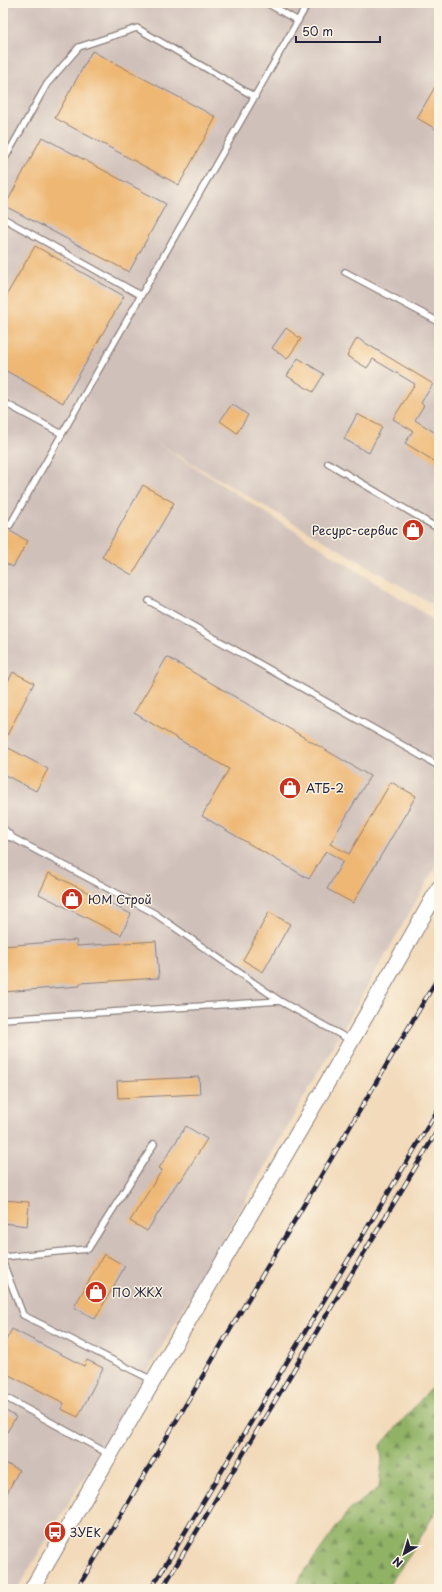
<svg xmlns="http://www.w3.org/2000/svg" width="442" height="1592" viewBox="0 0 442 1592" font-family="'Playpen Sans',sans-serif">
	<defs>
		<pattern id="forest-firs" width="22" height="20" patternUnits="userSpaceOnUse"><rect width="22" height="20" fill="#90b265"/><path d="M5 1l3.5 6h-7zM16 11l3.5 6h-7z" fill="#759054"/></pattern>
	</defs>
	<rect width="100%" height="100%" fill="#fcf5e5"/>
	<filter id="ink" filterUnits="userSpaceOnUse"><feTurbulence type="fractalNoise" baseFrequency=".025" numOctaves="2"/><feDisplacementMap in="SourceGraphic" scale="8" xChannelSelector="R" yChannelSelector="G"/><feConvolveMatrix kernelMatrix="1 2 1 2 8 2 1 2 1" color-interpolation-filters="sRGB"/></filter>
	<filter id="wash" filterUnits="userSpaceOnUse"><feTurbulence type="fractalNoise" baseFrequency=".012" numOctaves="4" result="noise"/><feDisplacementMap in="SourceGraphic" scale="16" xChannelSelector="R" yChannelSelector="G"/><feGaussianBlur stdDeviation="0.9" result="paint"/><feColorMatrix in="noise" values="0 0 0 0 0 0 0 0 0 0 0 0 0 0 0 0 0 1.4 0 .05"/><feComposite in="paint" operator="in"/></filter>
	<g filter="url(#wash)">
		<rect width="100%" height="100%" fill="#f2daba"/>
		<path fill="#cfc0ba" d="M3 3H439V608L150 439 439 623V861L148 1371 17 1589H3Z"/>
		<path fill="url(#forest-firs)" stroke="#596a50" d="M439 1379V1506L410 1555 386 1589H292L349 1510 379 1488 382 1459 380 1446Z"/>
		<g id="blocks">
			<path fill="#eeb773" d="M92 51 216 117 179 185 55 118Z
				M439 80V131L417 118Z
				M42 137 166 204 129 272 5 206Z
				M35 246 124 296 63 403 3 369V301Z
				M286 328 301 339 287 359 272 348Z
				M357 338 433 384 421 403 424 405 415 420 439 435V464L405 443 413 431 393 419 415 384 373 359 367 368 347 356Z
				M298 358 324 374 313 392 287 376Z
				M232 404 248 415 237 433 220 421Z
				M357 414 382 427 369 453 344 439Z
				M143 485 174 503 132 575 102 557Z
				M3 527 28 541 13 567 3 562Z
				M167 657 370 776 330 844 349 854 391 782 416 796 353 903 327 889 343 861 326 851 309 879 202 816 229 769 134 713Z
				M13 672 34 683 3 743V691Z
				M3 745 48 769 36 791 3 774Z
				M49 873 131 914 121 935 39 894Z
				M269 912 290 924 263 972 243 960Z
				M76 940 77 946 156 941 159 978 80 983V986L3 992V946Z
				M199 1077 200 1094 118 1098 117 1081Z
				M186 1126 207 1139 180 1182 179 1180 147 1231 130 1221 162 1170 159 1168Z
				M3 1200 29 1202 27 1226 3 1223Z
				M104 1254 125 1266 95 1319 74 1307Z
				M12 1329 84 1366 87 1360 103 1368 78 1417 61 1409 64 1403 3 1372V1346Z
				M3 1409 16 1417 3 1439Z
				M3 1462 19 1470 3 1501Z"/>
		</g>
	</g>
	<g filter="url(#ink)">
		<use href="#blocks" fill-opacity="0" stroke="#8a7e7a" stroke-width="1"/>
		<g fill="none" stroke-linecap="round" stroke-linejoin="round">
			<g stroke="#8a7e7a" stroke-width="8">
				<path id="lane" d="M267 3 298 21
					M3 162 47 84 79 47 137 28 255 97
					M3 218 140 295
					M345 272 439 322
					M3 402 62 434
					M328 463 439 529
					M10 525 308 3
					M149 601 439 766
					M3 661 4 658
					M3 828 13 838
					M3 836 13 838 154 913 280 1001 350 1040
					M3 1019 280 1001
					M3 1257 88 1249 154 1144
					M3 1263 23 1315 152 1380
					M3 1396 109 1454"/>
			</g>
			<g stroke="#8a7e7a" stroke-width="17">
				<path id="secondary" d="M32 1589C167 1355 306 1123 439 888"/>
			</g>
			<use href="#lane" stroke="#fff" stroke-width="5.5"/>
			<use href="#secondary" stroke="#fff" stroke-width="15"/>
			<g stroke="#22223b" stroke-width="4.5">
				<path id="rail" d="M77 1589 439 976
					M151 1589 439 1108
					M162 1589 439 1128"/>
			</g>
			<use href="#rail" stroke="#fcf5e5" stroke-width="3" stroke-dasharray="9" stroke-linecap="butt"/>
		</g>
	</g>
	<defs>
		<g id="shop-disc" transform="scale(1.15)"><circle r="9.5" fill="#c8321e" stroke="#fcf5e5"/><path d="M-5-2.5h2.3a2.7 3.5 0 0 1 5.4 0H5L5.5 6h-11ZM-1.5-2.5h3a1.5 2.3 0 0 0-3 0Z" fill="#fff"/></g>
		<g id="bus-disc" transform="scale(1.15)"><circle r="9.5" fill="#c8321e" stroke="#fcf5e5"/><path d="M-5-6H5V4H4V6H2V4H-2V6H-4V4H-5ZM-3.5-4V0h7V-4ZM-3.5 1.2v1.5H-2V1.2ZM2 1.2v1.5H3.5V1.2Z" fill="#fff"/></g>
	</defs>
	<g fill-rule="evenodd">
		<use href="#shop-disc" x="413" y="530"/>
		<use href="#shop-disc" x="290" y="788"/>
		<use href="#shop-disc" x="72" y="899"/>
		<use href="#shop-disc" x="96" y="1292"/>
		<use href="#bus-disc" x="55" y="1532"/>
	</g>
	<g text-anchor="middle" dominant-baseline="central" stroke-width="3" stroke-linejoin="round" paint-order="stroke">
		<g font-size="12" fill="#22223b" stroke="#fcf5e5" text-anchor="start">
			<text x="398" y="530" text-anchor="end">Ресурс-сервис</text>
			<text x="306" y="788">АТБ-2</text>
			<text x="88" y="899">ЮМ Строй</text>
			<text x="112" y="1292">ПО ЖКХ</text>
			<text x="70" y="1532">ЗУЕК</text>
		</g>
	</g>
	<rect width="442" height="1592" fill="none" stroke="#fcf5e5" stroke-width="16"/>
	<g transform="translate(404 1554) rotate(218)" stroke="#fcf5e5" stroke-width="3" paint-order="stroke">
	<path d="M0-3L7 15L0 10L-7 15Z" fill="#22223b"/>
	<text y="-6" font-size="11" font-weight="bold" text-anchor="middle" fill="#22223b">N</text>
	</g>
	<path d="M296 36v6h84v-6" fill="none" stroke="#22223b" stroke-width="2"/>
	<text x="302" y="36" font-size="12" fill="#22223b" stroke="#fcf5e5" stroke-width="3" paint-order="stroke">50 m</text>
</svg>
